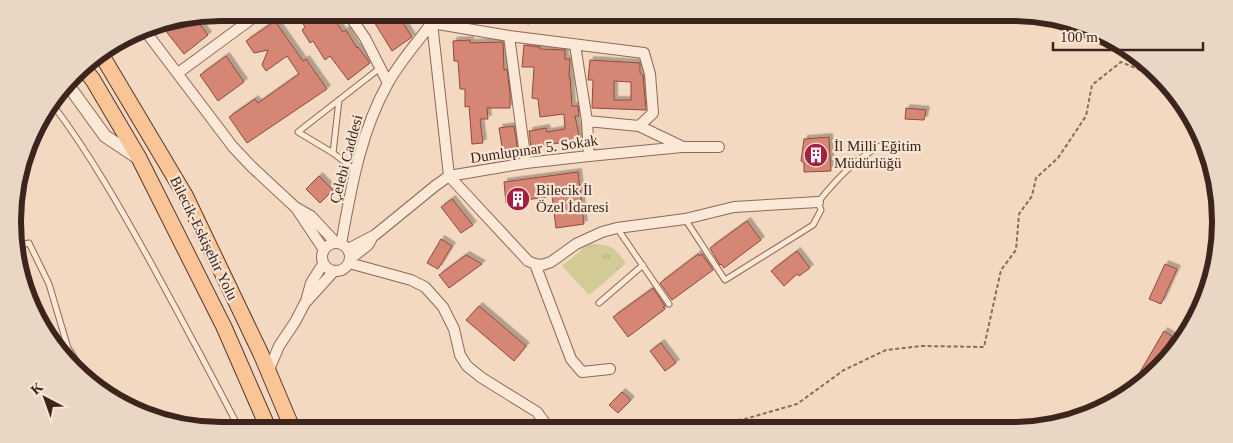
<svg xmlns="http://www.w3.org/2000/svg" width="1233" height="443" viewBox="0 0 1233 443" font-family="Georgia,serif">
	<defs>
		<pattern id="park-tufts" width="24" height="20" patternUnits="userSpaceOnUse" patternTransform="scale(1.25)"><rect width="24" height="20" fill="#d2cb95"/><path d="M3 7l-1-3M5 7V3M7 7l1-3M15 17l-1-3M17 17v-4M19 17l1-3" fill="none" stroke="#b5ae80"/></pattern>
		<filter id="shadow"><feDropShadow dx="3.5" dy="-3.5" stdDeviation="0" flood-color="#0004"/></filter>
	</defs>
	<rect width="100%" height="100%" fill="#f3d9c2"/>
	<path fill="url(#park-tufts)" d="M596 244C613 245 616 250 626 263L607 280 579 252 585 246Z"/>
	<path fill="#d2cb95" d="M579 252 607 280 589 295 562 266Z"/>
	<path fill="#d58674" stroke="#91483a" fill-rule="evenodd" filter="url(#shadow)" d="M295 12H329L343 32 346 30 357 48 358 47 370 63 348 80 330 56 325 60 313 41 310 43 302 30 305 27Z
		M368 12H396L412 37 392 51Z
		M497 12H535L533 22H530L529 24 496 16Z
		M195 18 208 35 184 54 161 25Z
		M275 21 303 61 306 59 327 89 247 143 229 117 255 99 258 103 299 74 287 56 266 71 262 65 268 50 254 53 246 41Z
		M470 40V43L503 42 504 70 507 69 510 93V108H487L488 119H480L483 143 472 144 469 106 465 107V89H460L458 61H454L453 41Z
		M524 45 540 47V49L565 50V59H570L569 77H570L572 106H578L579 116H575L580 140 531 147 529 131 546 128 547 132 565 129 564 114 540 117 538 99 532 98 534 67H522Z
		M226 56 244 82 218 101 200 75Z
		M590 60 640 63V73L643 75 646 110 592 108 593 80H588ZM614 81 631 82V100H614Z
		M906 108 926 110 924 120 905 119Z
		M514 126 518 152 503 153 499 128Z
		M829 137 831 171 804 172V163L801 161 804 139Z
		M578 172 584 224 556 228 552 196 506 203 504 182Z
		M319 176 333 190 320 203 306 189Z
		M452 199 473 225 461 233 441 207Z
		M747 221 761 240 724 268 721 264 720 265 710 248Z
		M441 239 452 246 438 269 427 263Z
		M797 251 810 268 799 276 797 274 784 286 771 271Z
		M698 254 699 256 702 254 713 270 672 300 660 283Z
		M466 255 482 264 449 288 439 275Z
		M1165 264 1177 269 1161 304 1149 299Z
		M653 288 665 306 663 307 665 309 628 337 613 317Z
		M479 306 526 346 514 361 466 320Z
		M1164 331 1172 336 1165 347 1170 350 1150 378 1140 372Z
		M661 343 676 363 665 371 650 351Z
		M622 392 631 400 618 413 609 405Z"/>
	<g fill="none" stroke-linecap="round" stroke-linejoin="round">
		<g stroke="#8f6857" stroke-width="7">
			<path id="service" d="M53 105C90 154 121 209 151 263 181 318 211 374 240 430
				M333 153 339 100
				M355 170 333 153 298 132 380 68
				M685 219 725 280 813 225 821 210 818 202C836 180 854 160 880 146
				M617 228 669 304
				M18 246 29 243 49 284 68 348 86 376
				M599 303 643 265"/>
		</g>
		<g stroke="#8f6857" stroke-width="12">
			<path id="minor" d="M347 12 365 38 388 83
				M143 28 233 147 252 167 295 207 311 216 336 243
				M509 36 526 163
				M575 45 587 121 589 156
				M178 73 261 12
				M587 121 639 126 681 146
				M639 126 653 113 650 74 644 53 509 36 432 23 449 176 528 261 535 264 542 265 551 262 576 244 602 232 617 228 685 219 734 207 818 202
				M296 208 324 250
				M322 257a14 14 0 1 1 28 0a14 14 0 1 1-28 0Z
				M341 244C351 189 360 133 388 83 402 58 423 36 440 12
				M348 249 375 235 435 186 449 176 526 163 589 156 682 147H719
				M350 259 368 245 371 240
				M349 263 411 280 425 287 443 307 454 329 460 355 467 366 482 378 537 412 550 430
				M535 264 571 359 582 372 610 369
				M307 301 334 271
				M1189 330 1190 329
				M268 372 279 346 295 322 306 301 311 283 323 264"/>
		</g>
		<g stroke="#8f6857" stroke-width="14">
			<path id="tertiary" d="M68 85 105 136 138 158"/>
		</g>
		<g stroke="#5c372c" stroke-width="17">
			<path id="primary" d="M101 54 185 195 261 354 293 430
				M82 66 93 80 139 158 224 327 269 430"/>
		</g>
		<path stroke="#8f6857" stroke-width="2" stroke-dasharray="4 2.5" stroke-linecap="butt" d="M694 429 698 425 745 419 797 404 844 370 886 350 922 346 984 347 1001 270 1016 250 1019 214 1032 196 1036 178 1058 158 1086 116 1092 85 1121 62 1157 77"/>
		<use href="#service" stroke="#fce8d7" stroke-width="5"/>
		<use href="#minor" stroke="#fce8d7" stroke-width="10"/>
		<use href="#tertiary" stroke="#fce8d7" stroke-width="12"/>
		<use href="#primary" stroke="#f9c496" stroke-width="15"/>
	</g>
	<defs>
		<g id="building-disc" transform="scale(1.25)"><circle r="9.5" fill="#a42040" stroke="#f9e5d3"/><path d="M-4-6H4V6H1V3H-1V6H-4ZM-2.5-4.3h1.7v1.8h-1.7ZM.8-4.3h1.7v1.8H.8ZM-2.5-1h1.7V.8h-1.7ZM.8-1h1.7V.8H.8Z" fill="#fff"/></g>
	</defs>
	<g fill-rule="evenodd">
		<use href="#building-disc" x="816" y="155"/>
		<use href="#building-disc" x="518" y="199"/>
	</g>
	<g text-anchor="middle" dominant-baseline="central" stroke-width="4.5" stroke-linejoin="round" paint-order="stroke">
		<g font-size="15" fill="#3d251d" stroke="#f9e5d3" text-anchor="start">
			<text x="834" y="146">İl Milli Eğitim<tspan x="834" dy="17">Müdürlüğü</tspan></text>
			<text x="536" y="190">Bilecik İl<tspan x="536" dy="17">Özel İdaresi</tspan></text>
		</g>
		<g font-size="15" fill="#3d251d" stroke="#f9e5d3">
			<text transform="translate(534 149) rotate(-8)">Dumlupınar 5. Sokak</text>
			<text transform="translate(346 159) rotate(-75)">Çelebi Caddesi</text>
			<text transform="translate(204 238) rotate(64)">Bilecik-Eskişehir Yolu</text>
		</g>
	</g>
	<path d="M0 0H1233V443H0ZM221 21H1012A200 200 0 0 1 1212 221V222A200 200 0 0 1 1012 422H221A200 200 0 0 1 21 222V221A200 200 0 0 1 221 21Z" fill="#ead6c4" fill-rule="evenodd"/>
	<path fill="none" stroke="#3d251d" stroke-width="6" d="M221 21H1012A200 200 0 0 1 1212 221V222A200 200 0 0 1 1012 422H221A200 200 0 0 1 21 222V221A200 200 0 0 1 221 21Z"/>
	<g transform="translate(45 398) rotate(319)" stroke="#f9e5d3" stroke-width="4" paint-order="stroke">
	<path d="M0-4L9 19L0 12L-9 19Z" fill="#3d251d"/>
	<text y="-8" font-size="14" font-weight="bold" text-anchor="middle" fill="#3d251d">K</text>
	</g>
	<path d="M1053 42v8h150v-8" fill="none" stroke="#3d251d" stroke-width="2.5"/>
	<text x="1060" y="42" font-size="15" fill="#3d251d" stroke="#f9e5d3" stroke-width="4" paint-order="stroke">100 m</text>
</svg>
